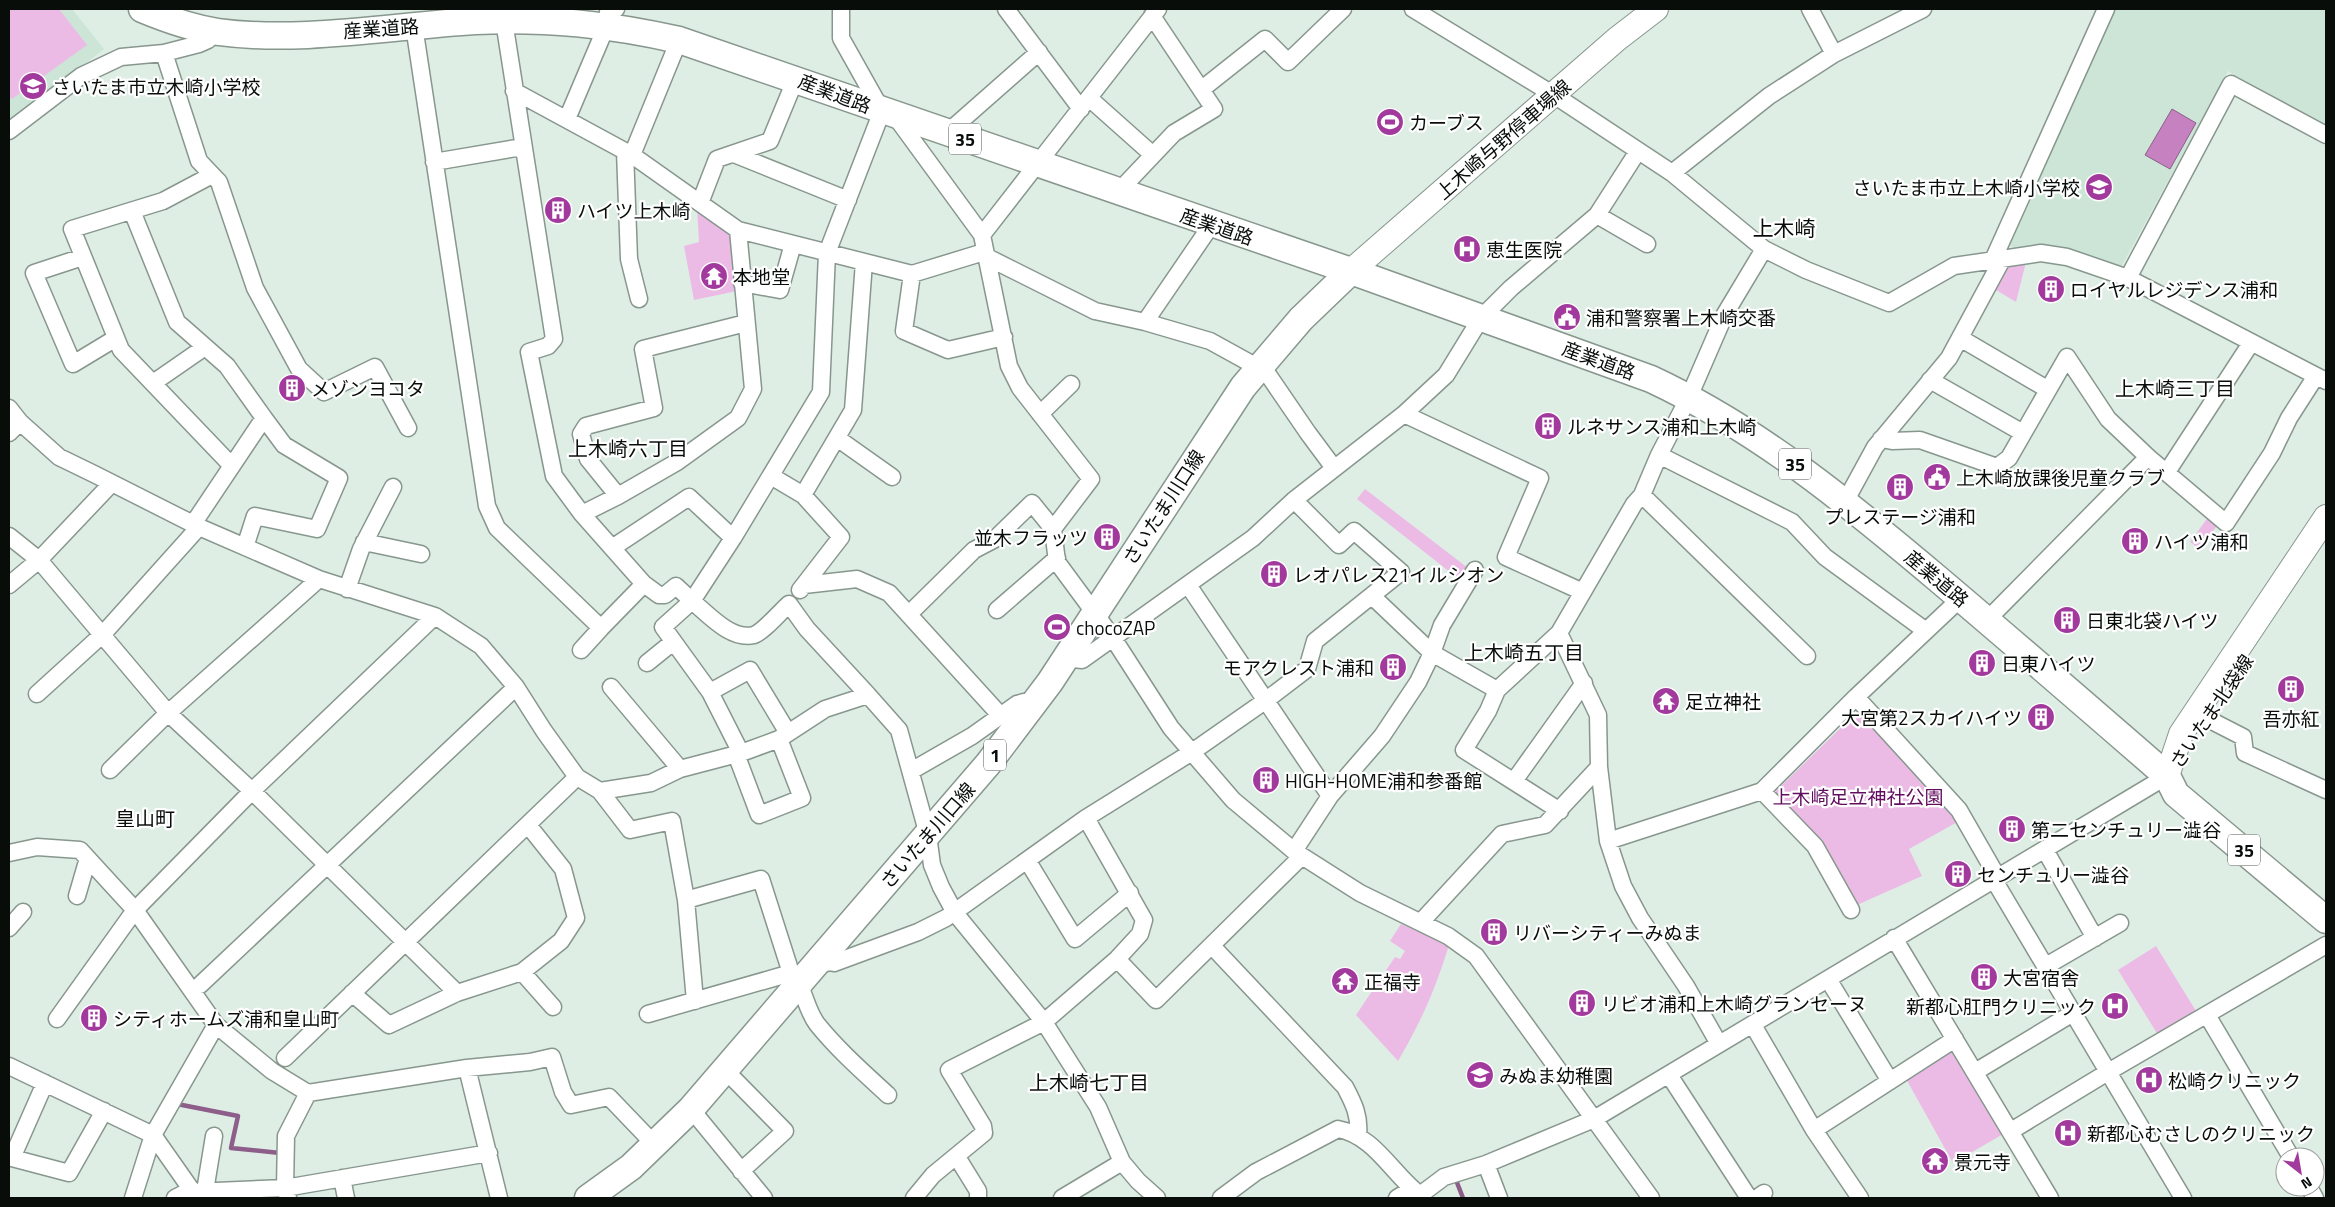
<svg xmlns="http://www.w3.org/2000/svg" width="2335" height="1207" viewBox="0 0 2335 1207" font-family="'Titillium Web','Noto Sans JP',sans-serif">
	<rect width="100%" height="100%" fill="#deeee5"/>
	<path fill="#cde5d7" d="M9 9H72L104 49 9 122Z
		M2114 9H2326V130L2228 71 2120 269 2019 250 2007 244Z"/>
	<path fill="#ebbbe6" d="M9 9H59L87 45 12 99 9 97Z
		M697 206 730 232 737 291 694 300 684 246 699 242Z
		M2011 262H2026L2016 302 1996 290Z
		M1365 489 1468 568 1460 580 1357 499Z
		M2209 516 2219 523 2200 549 2190 542Z
		M1859 710 1961 820 1909 849 1922 876 1857 905 1822 844 1775 792Z
		M1401 924 1449 945C1435 990 1422 1020 1398 1061L1356 1015 1395 957 1400 959 1405 951 1390 941Z
		M2156 946 2196 1011 2158 1035 2118 970Z
		M1950 1046 2005 1133 1953 1163 1905 1077Z"/>
	<path fill="#c681c0" stroke="#8d5e89" d="M2172 109 2196 123 2170 169 2145 155Z"/>
	<g fill="none" stroke-linecap="round" stroke-linejoin="round">
		<path stroke="#8d5e89" stroke-width="4.5" d="M177 1104 238 1116 231 1148 280 1153 279 1155
			M1456 1180 1463 1198"/>
		<g stroke="#87978e" stroke-width="19">
			<path id="minor" d="M1006 9 1081 109
				M1413 9 1554 95 1672 173 1764 249 1806 270 1889 303 1954 266 2041 253 2067 257 2128 278 2326 381
				M1810 9 1834 54
				M500 13 504 21 554 339 548 346 529 352 554 476 582 514 644 584 659 595H665L676 586 692 601 733 538 821 392 827 253 882 111 841 38V9
				M414 26 487 506 497 528 601 628 644 584
				M164 53 199 161 219 182 255 288 299 369 324 392 375 367 408 428
				M1202 89 1265 39 1288 62 1343 9
				M514 91 632 155 738 230 912 274 984 252
				M1089 98 1153 155
				M895 116 982 235 1009 366 1020 388 1091 479 1053 529 1057 562 1113 638 1171 728 1233 800 1294 851 1360 893 1448 936 1476 956 1651 1198
				M567 119 606 27 608 12 616 9
				M9 131 81 76 121 57 164 53 199 44 208 40 216 31
				M947 133 1039 52
				M625 151 629 259 639 299
				M734 154 848 200
				M632 155 679 40
				M434 162 522 147
				M1672 173 1769 96 1834 54 1923 9
				M212 175 163 201 72 229 121 350 232 466
				M1118 192 1174 133 1214 109 1152 16
				M700 203 717 159 770 141 796 78
				M132 211 177 322 227 366 264 418
				M1597 215 1638 151
				M982 235 1158 9
				M985 256 1095 311 1145 322 1210 341 1259 368 1269 376 1308 433 1334 468
				M83 257 34 273 73 364 116 338
				M1993 260 2106 9
				M912 274 904 331 948 350 1004 337
				M2128 278 2231 84 2326 135
				M742 283 780 290 793 244
				M1145 322 1212 224
				M1960 338 2047 389
				M1930 380 2023 433
				M153 383 205 347
				M9 408 20 422 59 457 94 474 199 527 319 579 435 616 481 646 516 687 544 731 577 777 600 791 630 830 672 821 686 900 695 1001
				M1040 414 1071 384
				M1404 414 1540 478 1506 557 1583 592
				M9 433 20 422
				M837 438 892 477
				M1881 439 1892 441 1920 440 1997 467 2009 458 2067 357 2108 419 2148 457
				M1659 455 1792 522 1825 557 1926 631
				M2167 472 2251 343
				M771 476 803 495 841 537 800 590
				M803 495 853 410 864 262
				M1642 495 1807 656
				M618 496 588 459 581 434 586 426 654 408 643 349 746 323
				M1845 502 1875 447 1949 358 2003 258
				M582 514 618 496 677 462 738 418 753 389 738 230
				M193 524 264 418 284 445 339 478 317 529 255 516 245 547
				M9 536 39 560 168 713 252 791 457 993
				M364 542 421 554
				M612 548 689 497 733 538
				M9 585 39 560 112 483
				M804 585 857 579 889 593 1000 715
				M1188 585 1330 796
				M347 589 361 549 393 487
				M1372 596 1432 653 1497 690
				M997 610 1057 558
				M909 614 974 550 995 539 1032 503 1053 529
				M1987 620 2148 457 2226 523 2272 453 2289 418 2316 376
				M581 650 601 628
				M1066 658 1082 660 1253 538 1294 500 1404 414 1446 375 1481 318 1511 288 1597 215 1647 244
				M647 663 673 642
				M611 687 680 769
				M710 692 750 670 788 733
				M37 694 103 634 199 527
				M1856 697 1959 810 1998 878
				M2206 718 2243 737 2245 753 2326 790
				M741 753 710 692 663 627 692 601C708 614 731 641 754 635 763 632 781 611 789 604L807 629 868 695
				M736 754 759 815 802 798 779 739
				M1599 767 1608 841 1623 886 1640 918 1686 986 1719 1044
				M110 770 168 713 319 579
				M911 771 972 736 1017 704 1024 702 1034 706
				M1514 781 1584 683
				M600 791 651 783 680 769 741 753 779 739 825 709 868 695 899 730 928 835 932 865 941 887 955 913 1044 1022 1098 1107 1122 1162 1138 1181 1157 1198
				M1762 791 1815 846 1851 910
				M1560 811 1464 750 1488 711 1497 690 1559 633 1634 504 1642 495 1659 455 1689 397 1725 314 1764 249
				M1608 841 1762 791 1856 697 1961 598
				M2045 850 2095 938
				M1294 851 1330 796 1382 736 1418 682 1432 653 1442 625 1475 570
				M9 853 37 847 80 850 135 910 216 1025 153 1135 133 1198
				M1027 860 1075 939 1130 893
				M1994 880 2183 1198
				M77 896 86 865 90 861
				M686 900 761 879 791 973C805 988 805 1008 817 1024 838 1050 863 1072 888 1095
				M1421 922 1502 834 1545 825 1599 767 1598 715 1559 633
				M9 928 23 912
				M1894 938 2050 1198
				M1212 946 1345 1087C1354 1104 1360 1116 1358 1136
				M1117 959 1156 1000 1302 856
				M2046 966 2120 923
				M814 967 829 962 834 963 918 932 946 918 1086 818 1192 752 1265 701 1307 669 1315 641 1401 572 1354 531 1339 545 1294 500
				M522 972 553 1007
				M1828 979 1890 1081
				M200 985 516 687
				M352 993 389 1025 457 993 522 972 561 941 576 918 563 869 528 825
				M648 1014 791 973
				M2207 1015 2291 1157
				M57 1019 135 910 252 791 435 616
				M216 1025 272 1071 308 1093 467 1068 530 1062 552 1057 563 1092 571 1105 609 1097 655 1145
				M1753 1025 1814 1130 1955 1039
				M285 1058 577 777
				M9 1066 153 1135 193 1192 185 1193 175 1198
				M467 1068 499 1198
				M725 1070 785 1131 741 1171
				M1975 1072 2073 1013
				M1669 1075 1749 1198
				M45 1083 12 1158 69 1173 104 1111
				M691 1109 764 1198
				M1814 1130 1860 1198
				M2011 1131 2108 1072 2326 945
				M957 1157 978 1191V1198
				M1486 1164 1499 1198
				M342 1178 346 1198
				M2309 1187 2315 1198
				M205 1191 214 1136
				M1420 1195 1444 1177 1486 1164 1594 1119 2167 776
				M196 1198 193 1192 285 1188 286 1136 308 1093
				M288 1198 285 1188 489 1153
				M914 1198 933 1175 984 1133 983 1126 949 1070 1044 1022 1117 959 1140 934 1144 920 1086 818
				M1062 1198 1122 1162
				M1221 1198 1256 1172 1338 1129C1375 1136 1392 1174 1420 1195L1421 1198
				M1397 1198 1412 1189
				M1757 1198 1764 1193"/>
		</g>
		<g stroke="#87978e" stroke-width="26">
			<path id="secondary" d="M1351 271 1617 39 1656 9
				M2167 776 2181 734 2326 517"/>
		</g>
		<g stroke="#87978e" stroke-width="29">
			<path id="primary" d="M142 9C166 19 191 28 218 32 300 43 392 26 475 21 547 18 608 24 679 40L1351 271 1651 379C1758 429 1848 503 1938 579 2015 644 2091 710 2167 776L2176 794 2326 920
				M588 1198 631 1167 691 1109 988 764 1050 682 1243 387 1301 319 1351 271"/>
		</g>
		<use href="#minor" stroke="#fff" stroke-width="16"/>
		<use href="#secondary" stroke="#fff" stroke-width="24"/>
		<use href="#primary" stroke="#fff" stroke-width="26"/>
	</g>
	<defs>
		<g id="school-disc" transform="scale(1.4375)"><circle r="9.5" fill="#a23a9d" stroke="#fff"/><path d="M0-5L7-2L0 1L-7-2ZM-4 1L0 2.5L4 1V4Q0 6-4 4Z" fill="#fff"/></g>
		<g id="stadium-disc" transform="scale(1.4375)"><circle r="9.5" fill="#a23a9d" stroke="#fff"/><path d="M0-5a6.5 5 0 1 0 0 10a6.5 5 0 1 0 0-10ZM-3.5-1.8h7v3.6h-7Z" fill="#fff"/></g>
		<g id="building-disc" transform="scale(1.4375)"><circle r="9.5" fill="#a23a9d" stroke="#fff"/><path d="M-4-6H4V6H1V3H-1V6H-4ZM-2.5-4.3h1.7v1.8h-1.7ZM.8-4.3h1.7v1.8H.8ZM-2.5-1h1.7V.8h-1.7ZM.8-1h1.7V.8H.8Z" fill="#fff"/></g>
		<g id="hospital-disc" transform="scale(1.4375)"><circle r="9.5" fill="#a23a9d" stroke="#fff"/><path d="M-5-5h3v3.5h4V-5h3V5h-3V1.5h-4V5h-3Z" fill="#fff"/></g>
		<g id="temple-disc" transform="scale(1.4375)"><circle r="9.5" fill="#a23a9d" stroke="#fff"/><path d="M0-6L5-2H3V0L6.5 2.5H4V6H1.5V3h-3V6H-4V2.5H-6.5L-3 0V-2H-5Z" fill="#fff"/></g>
		<g id="civic-disc" transform="scale(1.4375)"><circle r="9.5" fill="#a23a9d" stroke="#fff"/><path d="M-.6-6.5H3V-4.5H.6V-3L4-1V1h2V6H-6V1h2V-1L-.6-3ZM-1.2 2.5V6h2.4V2.5Z" fill="#fff"/></g>
	</defs>
	<g fill-rule="evenodd">
		<use href="#school-disc" x="33" y="86"/>
		<use href="#stadium-disc" x="1390" y="122"/>
		<use href="#school-disc" x="2099" y="187"/>
		<use href="#building-disc" x="558" y="210"/>
		<use href="#hospital-disc" x="1467" y="249"/>
		<use href="#temple-disc" x="714" y="276"/>
		<use href="#building-disc" x="2051" y="289"/>
		<use href="#civic-disc" x="1567" y="317"/>
		<use href="#building-disc" x="292" y="388"/>
		<use href="#building-disc" x="1548" y="426"/>
		<use href="#civic-disc" x="1937" y="477"/>
		<use href="#building-disc" x="1900" y="487"/>
		<use href="#building-disc" x="1107" y="537"/>
		<use href="#building-disc" x="2135" y="541"/>
		<use href="#building-disc" x="1274" y="574"/>
		<use href="#building-disc" x="2067" y="620"/>
		<use href="#stadium-disc" x="1057" y="627"/>
		<use href="#building-disc" x="1982" y="663"/>
		<use href="#building-disc" x="1393" y="667"/>
		<use href="#building-disc" x="2291" y="689"/>
		<use href="#temple-disc" x="1666" y="701"/>
		<use href="#building-disc" x="2041" y="717"/>
		<use href="#building-disc" x="1266" y="780"/>
		<use href="#building-disc" x="2012" y="829"/>
		<use href="#building-disc" x="1958" y="874"/>
		<use href="#building-disc" x="1494" y="932"/>
		<use href="#building-disc" x="1984" y="977"/>
		<use href="#temple-disc" x="1345" y="981"/>
		<use href="#building-disc" x="1582" y="1003"/>
		<use href="#hospital-disc" x="2115" y="1006"/>
		<use href="#building-disc" x="94" y="1018"/>
		<use href="#school-disc" x="1480" y="1075"/>
		<use href="#hospital-disc" x="2149" y="1080"/>
		<use href="#hospital-disc" x="2068" y="1133"/>
		<use href="#temple-disc" x="1935" y="1161"/>
	</g>
	<g text-anchor="middle" dominant-baseline="central" stroke-width="4.5" stroke-linejoin="round" paint-order="stroke">
		<g fill="#fff" stroke="#525654" stroke-width="1">
			<rect x="949" y="123.5" width="32" height="31" rx="4"/>
			<rect x="1779" y="448.5" width="32" height="31" rx="4"/>
			<rect x="984" y="739.5" width="22" height="31" rx="4"/>
			<rect x="2228" y="834.5" width="32" height="31" rx="4"/>
		</g>
		<g font-size="18" font-weight="bold" fill="#080d0a">
			<text x="965" y="139">35</text>
			<text x="1795" y="464">35</text>
			<text x="995" y="755">1</text>
			<text x="2244" y="850">35</text>
		</g>
		<g font-size="19" fill="#080d0a" stroke="#fff">
			<text transform="translate(381 28) rotate(-4)">産業道路</text>
			<text transform="translate(835 93) rotate(21)">産業道路</text>
			<text transform="translate(1503 139) rotate(-41)">上木崎与野停車場線</text>
			<text transform="translate(1217 226) rotate(19)">産業道路</text>
			<text transform="translate(1599 360) rotate(20)">産業道路</text>
			<text transform="translate(1163 507) rotate(-57)">さいたま川口線</text>
			<text transform="translate(1937 578) rotate(40)">産業道路</text>
			<text transform="translate(2211 711) rotate(-56)">さいたま北袋線</text>
			<text transform="translate(927 835) rotate(-49)">さいたま川口線</text>
		</g>
		<g font-size="19" fill="#080d0a" stroke="#fff" text-anchor="start">
			<text x="52" y="86">さいたま市立木崎小学校</text>
			<text x="1409" y="122">カーブス</text>
			<text x="2080" y="187" text-anchor="end">さいたま市立上木崎小学校</text>
			<text x="577" y="210">ハイツ上木崎</text>
			<text x="1486" y="249">恵生医院</text>
			<text x="733" y="276">本地堂</text>
			<text x="2070" y="289">ロイヤルレジデンス浦和</text>
			<text x="1586" y="317">浦和警察署上木崎交番</text>
			<text x="311" y="388">メゾンヨコタ</text>
			<text x="1567" y="426">ルネサンス浦和上木崎</text>
			<text x="1956" y="477">上木崎放課後児童クラブ</text>
			<text x="1900" y="516" text-anchor="middle">プレステージ浦和</text>
			<text x="1088" y="537" text-anchor="end">並木フラッツ</text>
			<text x="2154" y="541">ハイツ浦和</text>
			<text x="1293" y="574">レオパレス21イルシオン</text>
			<text x="2086" y="620">日東北袋ハイツ</text>
			<text x="1076" y="627">chocoZAP</text>
			<text x="2001" y="663">日東ハイツ</text>
			<text x="1374" y="667" text-anchor="end">モアクレスト浦和</text>
			<text x="1685" y="701">足立神社</text>
			<text x="2022" y="717" text-anchor="end">大宮第2スカイハイツ</text>
			<text x="2291" y="718" text-anchor="middle">吾亦紅</text>
			<text x="1285" y="780">HIGH-HOME浦和参番館</text>
			<text x="2031" y="829">第二センチュリー澁谷</text>
			<text x="1977" y="874">センチュリー澁谷</text>
			<text x="1513" y="932">リバーシティーみぬま</text>
			<text x="2003" y="977">大宮宿舎</text>
			<text x="1364" y="981">正福寺</text>
			<text x="1601" y="1003">リビオ浦和上木崎グランセーヌ</text>
			<text x="2096" y="1006" text-anchor="end">新都心肛門クリニック</text>
			<text x="113" y="1018">シティホームズ浦和皇山町</text>
			<text x="1499" y="1075">みぬま幼稚園</text>
			<text x="2168" y="1080">松崎クリニック</text>
			<text x="2087" y="1133">新都心むさしのクリニック</text>
			<text x="1954" y="1161">景元寺</text>
		</g>
		<g font-size="19" fill="#620d5f" stroke="#fff">
			<text x="1858" y="796">上木崎足立神社公園</text>
		</g>
		<g font-size="20" fill="#080d0a" stroke="#fff">
			<text x="2175" y="388">上木崎三丁目</text>
			<text x="628" y="448">上木崎六丁目</text>
			<text x="1524" y="652">上木崎五丁目</text>
			<text x="145" y="818">皇山町</text>
			<text x="1089" y="1082">上木崎七丁目</text>
		</g>
		<g font-size="21" fill="#080d0a" stroke="#fff">
			<text x="1784" y="228">上木崎</text>
		</g>
	</g>
	<rect width="2335" height="1207" fill="none" stroke="#080d0a" stroke-width="20"/>
	<g transform="translate(2300 1172) rotate(149)"><circle r="24" fill="#ffffff" stroke="#9c9e9d"/>
	<path d="M0-4L9 19L0 12L-9 19Z" fill="#a23a9d"/>
	<text y="-8" font-size="14" font-weight="bold" text-anchor="middle" fill="#080d0a">N</text>
	</g>
</svg>
